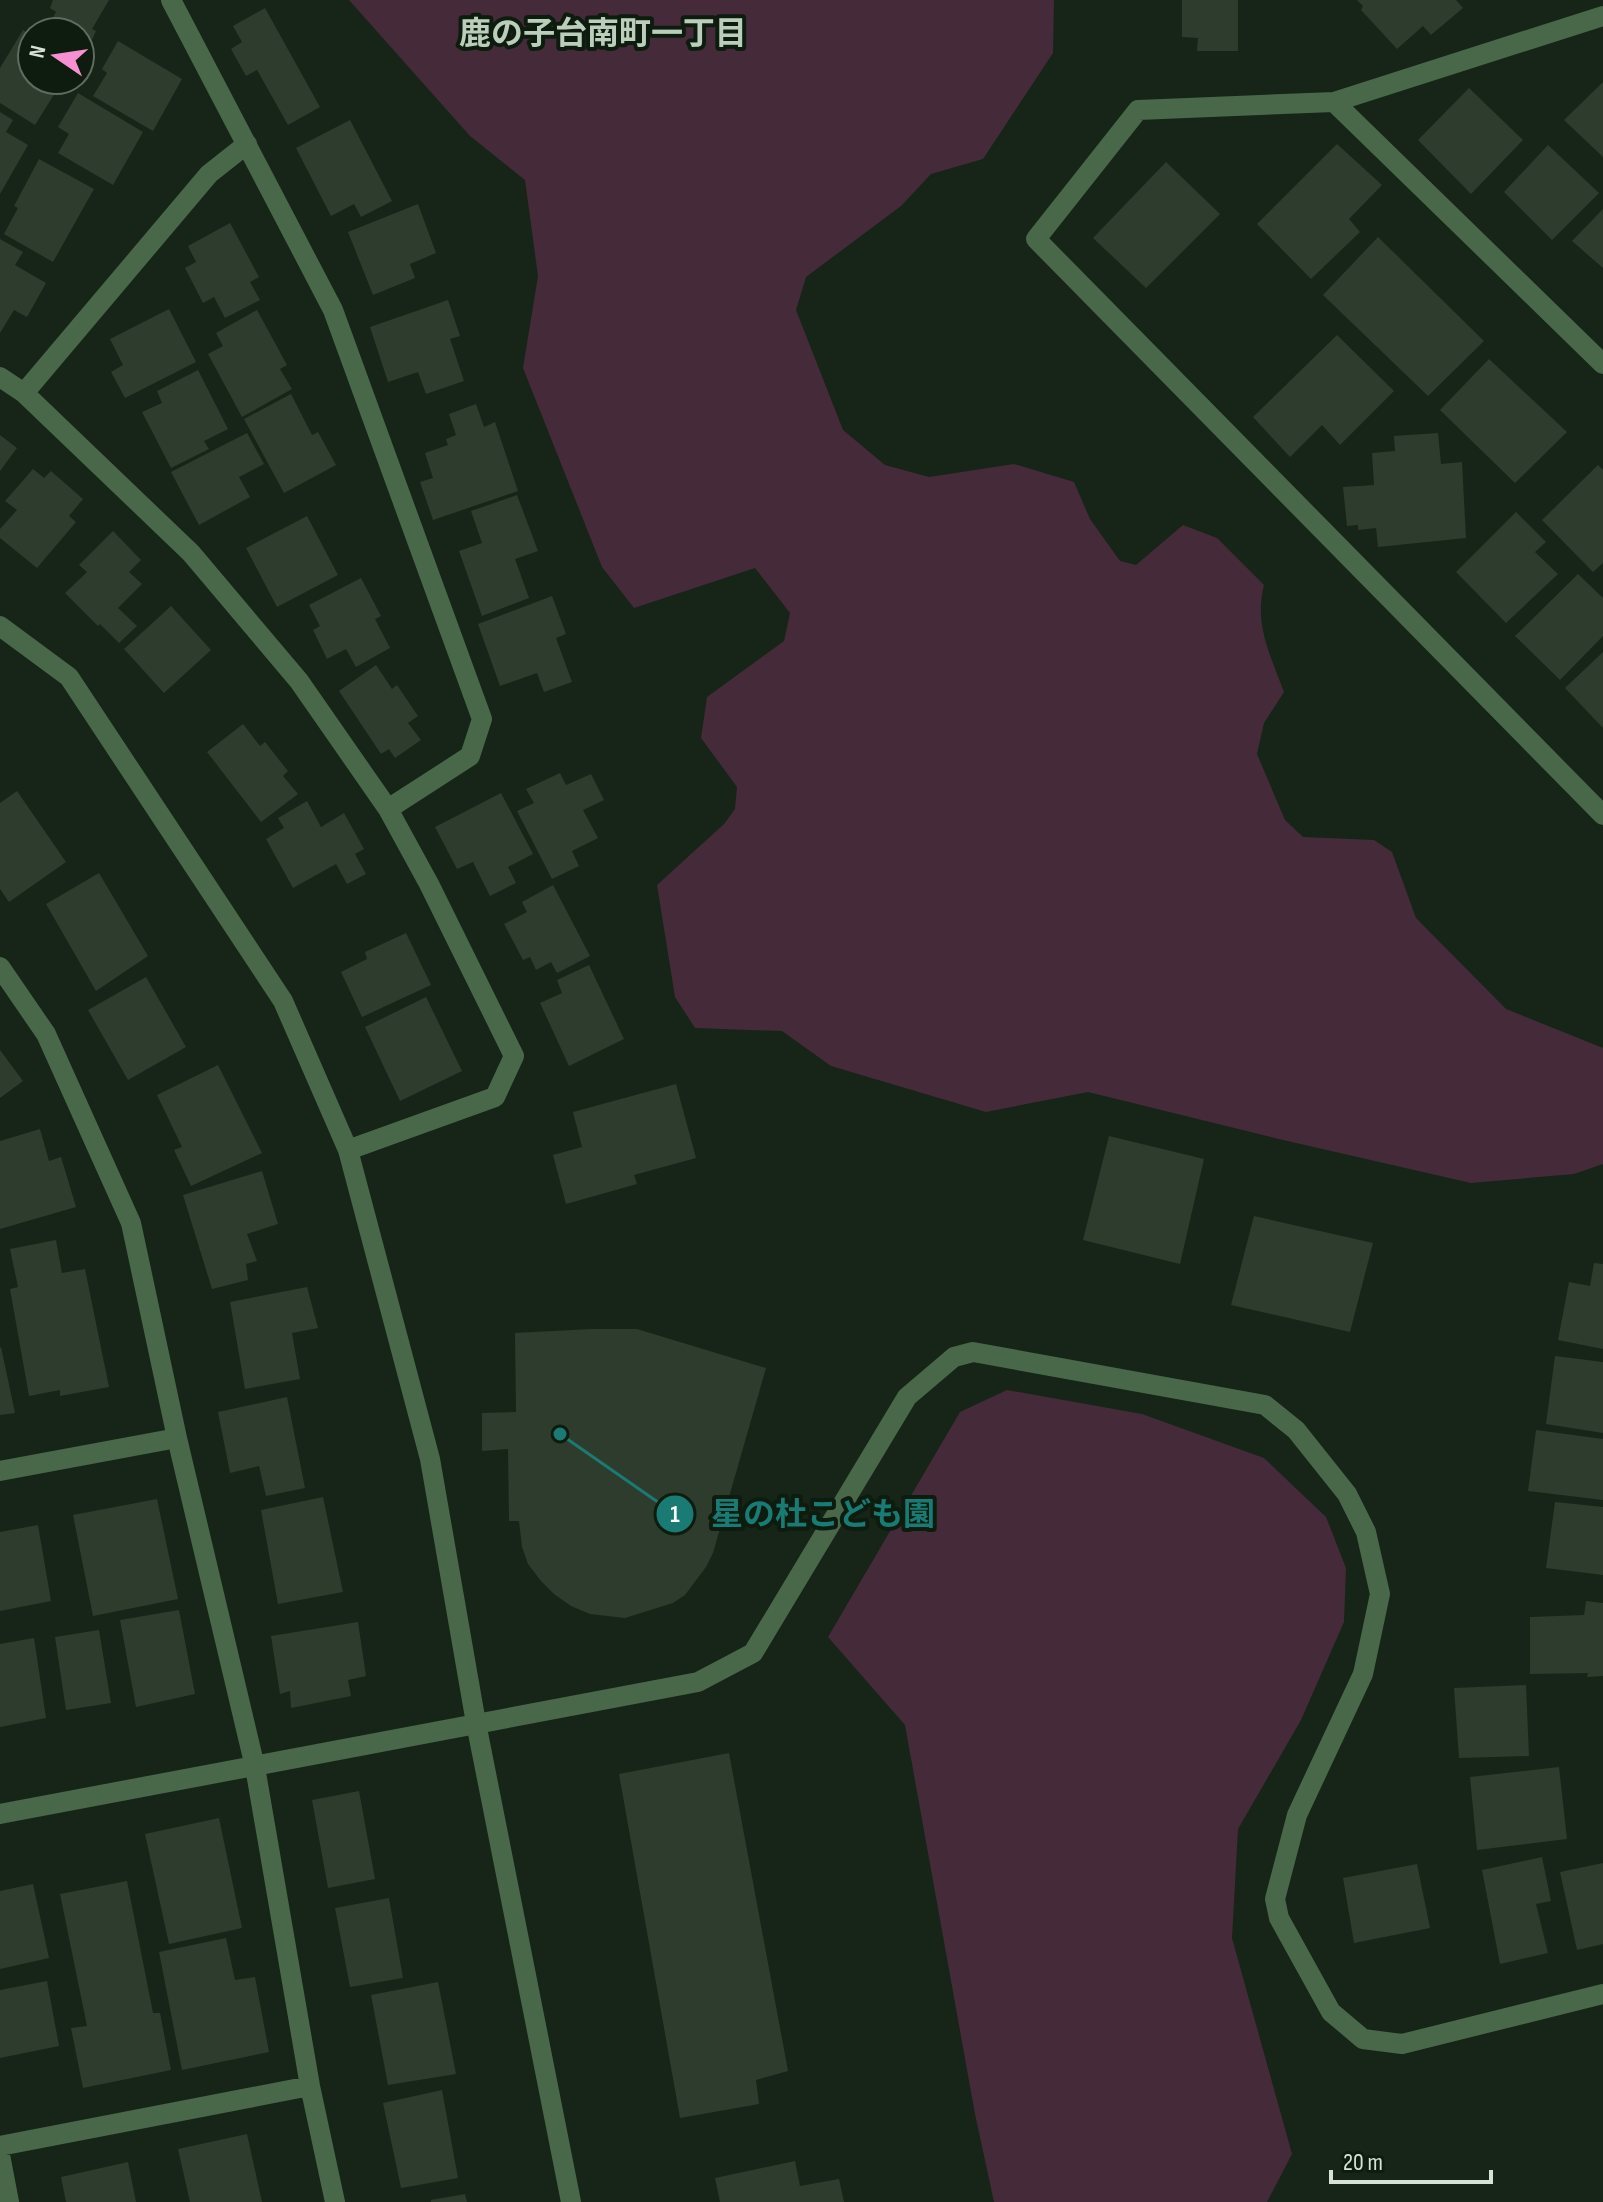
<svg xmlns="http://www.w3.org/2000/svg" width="1603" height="2202" viewBox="0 0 1603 2202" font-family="'Sofia Sans Condensed','Noto Sans JP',sans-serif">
	<rect width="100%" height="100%" fill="#162517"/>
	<path fill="#452a3a" d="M349 0H1054L1053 53 983 159 931 174 901 206 806 277 796 310 843 430 885 465 929 477 1014 464 1074 482 1090 519 1120 561 1136 565 1183 525 1217 538 1264 585C1254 625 1270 654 1284 692L1264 723 1257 754 1285 820 1303 837 1374 840 1392 852 1416 918 1506 1009 1603 1048V1164L1574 1174 1471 1183 1283 1140 1088 1092 986 1112 831 1066 782 1031 695 1028 675 997 657 885 724 824 735 809 737 787 701 738 707 697 784 641 790 613 755 568 634 608 602 567 523 368 538 276 525 180 470 136Z
		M1007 1390 1142 1414 1264 1458 1326 1517 1346 1568 1344 1622 1301 1720 1238 1829 1232 1938 1292 2154 1267 2202H994L975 2114 905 1725 828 1637 960 1412Z"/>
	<path fill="#2d3c2d" d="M53 0H109L92 29 96 31 90 44 80 38V32H70L51 21 56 12 50 8Z
		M1182 0H1238V51H1197L1198 38 1182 37Z
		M1357 0H1456L1463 8 1431 35 1423 26 1397 49 1361 10 1363 6Z
		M265 8 320 107 288 125 257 70 246 76 231 49 242 42 233 26Z
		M23 30 32 36V80H63L35 125 0 103V68Z
		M118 41 182 79 153 131 93 96 107 73 102 69Z
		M1603 82V157L1564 120Z
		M1469 88 1523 140 1471 194 1418 140Z
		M78 93 143 132 113 185 58 153 69 134 58 127Z
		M0 112 13 120 6 132 28 145 0 194Z
		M350 120 392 201 361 217 354 204 331 216 296 148Z
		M1337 144 1382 185 1349 219 1360 232 1311 279 1257 224Z
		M1548 145 1599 193 1552 240 1504 192Z
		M39 159 94 189 53 262 4 234 18 208 14 206Z
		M1166 162 1220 214 1146 288 1093 238Z
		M418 204 436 253 410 264 415 278 373 295 348 232Z
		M1603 209V268L1572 241Z
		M230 223 259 277 250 282 260 300 225 318 214 297 203 303 185 268 196 262 188 246Z
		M1378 237 1484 341 1428 396 1323 295Z
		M0 239 23 252 15 265 46 283 27 317 14 310 0 333Z
		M448 300 460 336 450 339 464 381 426 394 418 372 388 382 370 327Z
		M169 309 196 362 125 398 111 372 123 365 110 339Z
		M257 310 287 365 280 369 292 389 242 417 208 354 223 346 216 333Z
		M1337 335 1394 391 1340 445 1322 425 1290 457 1253 417Z
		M1489 359 1567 432 1515 483 1440 410Z
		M198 370 228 429 204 441 209 449 171 468 142 412 162 403 157 391Z
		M291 394 312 435 318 432 336 465 284 493 244 419Z
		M476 404 484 427 495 422 518 491 433 520 420 482 433 478 425 453 448 445 446 439 456 435 449 414Z
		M247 433 264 464 239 477 250 497 199 525 171 472Z
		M1438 433 1441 464 1462 462 1466 538 1378 547 1376 528 1358 530V525L1347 526 1343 487 1374 485 1372 453 1395 451 1394 436Z
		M0 435 17 448 0 471Z
		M1598 465 1603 470V563L1593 572 1542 520Z
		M33 469 44 478 51 471 83 499 69 516 76 522 37 568 0 538V529L17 510 5 501Z
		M517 495 538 551 515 559 529 598 482 616 459 551 482 543 471 511Z
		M1516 512 1546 542 1535 552 1558 574 1506 623 1456 572Z
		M307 516 338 575 277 607 246 548Z
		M113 531 141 560 129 572 142 584 118 608 137 626 119 643 100 624 98 626 65 593 87 572 79 565Z
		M1578 574 1603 598V636L1560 680 1515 636Z
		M361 578 381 616 375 619 390 648 356 667 346 649 327 659 313 630 320 626 309 605Z
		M552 596 566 634 556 638 572 682 544 692 537 673 500 686 478 624Z
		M171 606 211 650 164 693 124 649Z
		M1603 652V728L1565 688Z
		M376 665 392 689 397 685 418 716 408 723 421 740 395 758 389 749 381 754 339 691Z
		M243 724 260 746 265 742 288 771 283 776 298 794 261 822 207 752Z
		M560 773 566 785 591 774 604 800 583 810 598 838 572 851 579 866 552 879 517 811 534 803 526 789Z
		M17 791 66 862 9 902 0 889V803Z
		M501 793 533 854 508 867 516 883 490 896 473 862 457 869 435 827Z
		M307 801 321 827 344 813 364 849 355 854 366 874 347 884 336 864 293 888 266 839 284 828 278 818Z
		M99 873 148 956 96 991 46 904Z
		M553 885 590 956 557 973 551 962 536 970 530 957 523 960 504 924 527 912 522 902Z
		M406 933 431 985 362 1017 341 972 367 959 365 952Z
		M589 965 624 1039 569 1066 540 1003 562 993 557 980Z
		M146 977 186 1047 128 1080 88 1010Z
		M426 997 462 1071 400 1101 365 1027Z
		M0 1050 23 1081 0 1098Z
		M218 1065 262 1153 191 1186 174 1150 182 1147 157 1095Z
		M676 1084 696 1158 634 1175 637 1184 566 1204 553 1155 582 1147 573 1112Z
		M40 1129 49 1161 61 1157 76 1207 0 1229V1141Z
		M1109 1136 1204 1159 1180 1264 1083 1240Z
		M262 1171 278 1224 247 1234 257 1261 246 1264 248 1280 212 1289 183 1195Z
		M1254 1216 1373 1243 1350 1332 1231 1305Z
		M56 1240 62 1273 85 1269 109 1387 60 1396V1390L29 1396 10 1289 18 1287 10 1249Z
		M1594 1263 1603 1264V1349L1558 1340 1569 1282 1590 1286Z
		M307 1287 318 1328 292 1333 300 1379 245 1389 230 1302Z
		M591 1329H637L766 1368 713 1553 706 1567 685 1595 673 1603 625 1618 590 1614 571 1606 554 1594 541 1581 528 1564 522 1547 519 1521H509L508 1449 482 1451V1413L516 1412 515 1333Z
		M1 1347 15 1413 0 1415V1348Z
		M1555 1356 1603 1362V1433L1546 1424Z
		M287 1397 305 1488 266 1496 259 1466 230 1473 218 1412Z
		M1536 1430 1603 1439V1500L1528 1491Z
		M323 1497 343 1592 278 1604 261 1510Z
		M157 1499 178 1599 93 1616 73 1515Z
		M1555 1502 1603 1507V1575L1546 1568Z
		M38 1525 51 1601 0 1611V1532Z
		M1586 1601 1603 1603V1676L1587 1677 1588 1673 1530 1674V1617L1584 1615Z
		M179 1610 195 1694 136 1707 120 1620Z
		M358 1622 366 1676 348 1680 351 1696 291 1708 290 1691 280 1694 271 1636Z
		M99 1630 111 1703 66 1710 55 1637Z
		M34 1638 46 1718 0 1727V1644Z
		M1526 1685 1529 1756 1459 1758 1454 1688Z
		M729 1753 788 2071 756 2080 759 2104 680 2118 619 1774Z
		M1559 1767 1567 1839 1477 1850 1470 1777Z
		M359 1791 375 1879 328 1888 312 1800Z
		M219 1818 242 1928 169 1944 145 1834Z
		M1542 1857 1551 1901 1536 1904 1548 1953 1500 1964 1482 1870Z
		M1603 1863V1944L1577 1950 1560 1872Z
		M1417 1864 1430 1928 1354 1943 1343 1878Z
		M127 1881 153 2013H160L171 2070 83 2088 71 2028 87 2026 60 1894Z
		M33 1884 49 1958 0 1969V1891Z
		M389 1898 403 1978 350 1987 335 1908Z
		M226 1938 235 1980 255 1977 269 2052 182 2070 159 1952Z
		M47 1981 59 2046 0 2058V1990Z
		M438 1982 456 2074 388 2085 371 1995Z
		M442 2090 458 2178 401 2188 383 2103Z
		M247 2134 262 2202H190L178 2149Z
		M795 2161 800 2186 839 2179 844 2202H720L715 2178Z
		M128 2162 136 2202H66L61 2177Z
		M465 2194 467 2202H431V2200Z"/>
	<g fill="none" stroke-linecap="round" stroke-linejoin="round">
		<path stroke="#486849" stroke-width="20" d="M171 0 333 310 482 719 470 756 388 809
			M1603 16 1334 102 1138 110 1036 239 1603 815
			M1334 102 1603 364
			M0 377 24 393 191 553 299 681 388 809 429 884 514 1056 495 1097 348 1150
			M24 393 209 174 247 144
			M0 626 69 677 283 1001 348 1150 430 1459 476 1723 571 2202
			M0 967 46 1034 131 1223 177 1438 255 1767 310 2086 335 2202
			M0 1471 177 1438
			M0 1814 698 1682 753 1653 907 1397 954 1357 973 1352 1265 1405 1296 1430 1347 1494 1366 1532 1380 1594 1363 1674 1297 1815 1275 1899 1279 1918 1331 2012 1363 2039 1402 2044 1603 1994
			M0 2146 310 2086
			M0 2155 9 2202"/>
	</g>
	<g text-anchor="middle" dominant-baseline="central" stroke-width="8" stroke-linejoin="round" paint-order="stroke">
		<g font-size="32" font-weight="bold" fill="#bbcebb" stroke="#0d1c0e">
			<text x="603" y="34">鹿の子台南町一丁目</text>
		</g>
	</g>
	<path fill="none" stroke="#197b73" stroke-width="3" d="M560 1434L675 1514"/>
	<g fill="#197b73" stroke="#0d1c0e" stroke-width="3">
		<circle cx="560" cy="1434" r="8"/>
		<circle cx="675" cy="1514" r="20"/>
	</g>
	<g font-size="24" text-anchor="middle" font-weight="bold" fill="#fff">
		<text x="675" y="1522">1</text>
	</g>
	<g font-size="32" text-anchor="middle" font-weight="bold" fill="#197b73" stroke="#0d1c0e" stroke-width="8" stroke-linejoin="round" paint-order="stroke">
		<text x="823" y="1525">星の杜こども園</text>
	</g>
	<g transform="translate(56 56) rotate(283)"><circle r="38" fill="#0d1c0e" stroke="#5e6b5f" stroke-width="2"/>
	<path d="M0-6L14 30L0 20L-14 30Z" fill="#f690d0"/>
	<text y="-12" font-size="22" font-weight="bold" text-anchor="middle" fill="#d8e1d8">N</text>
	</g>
	<path d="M1331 2170v12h160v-12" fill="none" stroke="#d8e1d8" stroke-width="4"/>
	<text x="1343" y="2170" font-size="24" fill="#d8e1d8" stroke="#0d1c0e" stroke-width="6" paint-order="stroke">20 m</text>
</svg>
